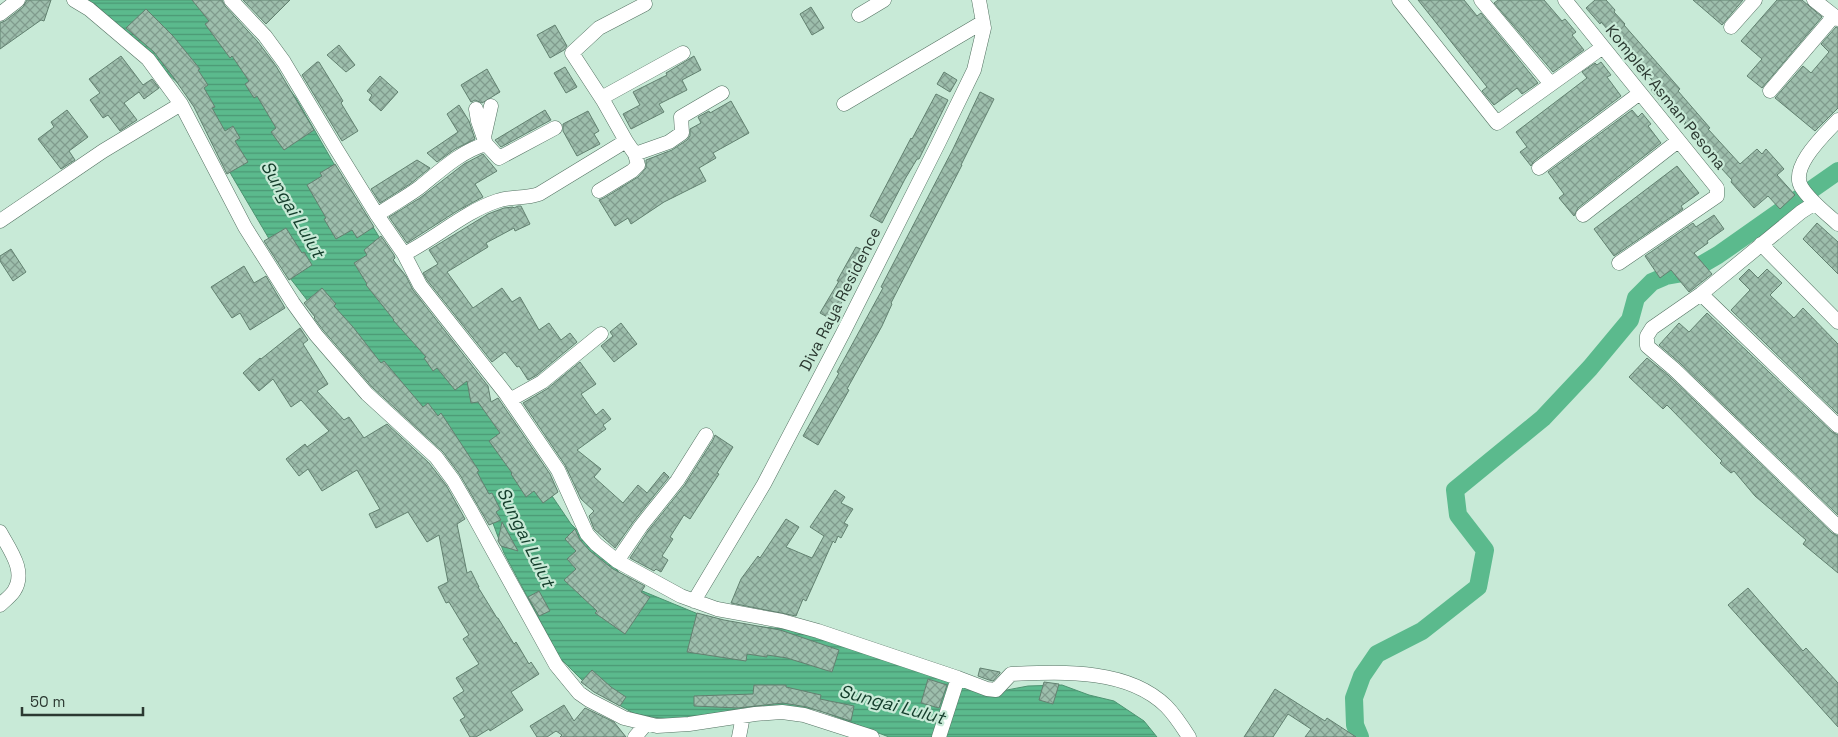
<svg xmlns="http://www.w3.org/2000/svg" width="1838" height="737" viewBox="0 0 1838 737" font-family="'Space Grotesk',sans-serif">
	<defs>
		<pattern id="water-rules" width="6" height="5" patternUnits="userSpaceOnUse" patternTransform="scale(1.25)"><rect width="6" height="5" fill="#5bba8d"/><path d="M0 2.5h6" fill="none" stroke="#4b9874"/></pattern>
		<pattern id="building-cross-hatch" width="8" height="8" patternUnits="userSpaceOnUse" patternTransform="scale(1.25)"><rect width="8" height="8" fill="#9dbeac"/><path d="M0 0l8 8M0 8l8-8" fill="none" stroke="#809b8d"/></pattern>
	</defs>
	<rect width="100%" height="100%" fill="#c8ead7"/>
	<path fill="url(#water-rules)" stroke="#4d9371" d="M87 0H218L250 38 296 98 334 164 407 282 571 524 635 588 720 623 804 631 991 693 1028 686 1062 685 1089 695 1114 701 1144 721 1157 737H889L816 709 757 707 701 716 672 719 652 717 633 713 591 689 560 658 504 553 484 499 468 470 341 344 290 278 268 237 232 176 186 91 96 5Z"/>
	<g fill="none" stroke-linecap="round" stroke-linejoin="round">
		<path stroke="#5bba8d" stroke-width="18" d="M1360 737 1355 725 1354 698 1362 676 1377 654 1422 631 1478 587 1485 550 1458 515 1455 490 1543 418 1590 368 1630 320 1636 298 1652 282 1666 276 1689 272 1718 255 1838 171"/>
	</g>
	<path fill="url(#building-cross-hatch)" stroke="#628170" d="M27 0H51L44 21 41 20 0 49V23L5 21 23 7Z
		M192 0H222L225 6 258 42 276 66 314 130 284 150 271 132 276 128 257 96 254 98 245 84 249 81 232 56 230 58 205 24 209 21Z
		M243 0H290L266 24Z
		M1418 0H1464L1477 16 1481 13 1538 83 1522 94 1517 88 1494 105 1482 91 1487 87Z
		M1498 0H1544L1562 21 1565 19 1576 32 1572 35 1584 50 1553 72 1494 3Z
		M1595 0H1606L1615 10 1614 12 1625 24 1624 25 1680 89 1678 91 1710 128 1708 129 1740 164 1757 149 1762 154 1766 149 1784 169 1777 175 1795 195 1780 209 1768 196 1754 208 1731 182 1732 180 1699 144 1701 142 1684 124 1686 123 1666 101 1663 104 1651 90 1656 85 1641 67 1601 22 1600 24 1586 8Z
		M1693 0H1743L1722 25Z
		M1777 0H1802L1822 17 1762 88 1747 76 1762 59 1741 41Z
		M811 7 824 28 812 35 800 14Z
		M146 9 173 36 200 69 198 70 208 85 204 88 215 107 212 108 225 131 233 126 240 138 235 141 248 162 227 174 194 107 174 78 154 52 126 28Z
		M555 25 567 46 564 50 550 58 537 35Z
		M1836 27 1838 28V108L1815 131 1775 98 1803 66 1811 73 1829 52 1821 44Z
		M339 45 355 65 346 72 327 55Z
		M121 56 143 85 152 79 159 88 144 99 139 92 124 103 137 120 120 131 108 115 103 118 90 100 100 93 89 79Z
		M694 56 701 70 682 80 687 90 659 104 664 112 631 129 623 114 640 105 633 92 667 75 666 73Z
		M317 62H319L343 101 341 103 358 131 342 141 302 75Z
		M1601 62 1611 75 1607 77 1621 96 1534 161 1531 166 1520 152 1527 147 1516 132 1587 78 1582 72 1595 63 1597 65Z
		M565 67 577 87 566 93 554 73Z
		M487 69 500 92 482 103 475 100 471 102 461 85Z
		M944 72 957 80 950 92 937 84Z
		M380 76 398 92 381 111 369 100 372 95 367 91Z
		M980 92 994 99 961 165H962L891 303 892 304 882 326 847 389 849 390 818 445 803 436 839 373 837 372 883 288 881 287 953 149Z
		M936 94 948 100 919 159H917L905 179 882 223 870 216 911 138 912 139Z
		M731 101 749 133 713 153 716 158 699 168 706 181 664 202 631 224 628 218 615 226 599 200 604 198 638 177 646 168V160L672 150 687 140 690 136V129L701 123 698 117 709 111 710 113Z
		M459 105 469 121 475 139 455 149 437 162 427 153 458 132 447 114Z
		M67 110 88 137 69 151 75 160 61 169 38 139 54 127 51 122Z
		M545 110 551 120 501 147 495 140Z
		M1632 110 1638 117 1642 113 1651 124 1648 126 1661 143 1578 208 1574 216 1559 198 1564 194 1548 172Z
		M588 111 599 131 594 134 600 144 577 156 563 131V124Z
		M483 154 497 171 475 184 483 197 457 211 407 243 389 217 420 198 464 164Z
		M417 160 430 168 410 184 380 203 371 189Z
		M335 164 374 227 357 238 352 230 336 239 324 219 326 218 307 185 322 176 320 173Z
		M1677 166 1699 193 1681 206 1683 209 1614 256 1594 229Z
		M518 206H521L530 224 515 231 514 228 486 243 488 247 447 272 473 308 502 288 512 302 520 297 539 330 549 323 561 340 570 333 577 342 537 375 528 380 519 366 517 367 505 352 492 362 427 280 423 273 438 264 429 250 488 214 504 208 513 207 514 208Z
		M1714 215 1724 229 1707 241 1708 243 1694 253 1712 274 1689 292 1671 270 1660 278 1645 256 1693 223 1696 227Z
		M1817 223 1838 242V274L1803 239Z
		M286 228 302 253 304 252 312 265 289 280 264 241Z
		M381 236 394 255 395 258 393 260 406 276 413 290 488 386 491 402 498 398 550 474 558 492 543 503 534 491 526 497 511 474 512 473 489 441 500 433 478 402 471 403 467 381 455 390 437 368 433 371 424 358 426 357 393 320H394L366 285 367 284 354 263 367 255 364 250Z
		M856 247 868 252 851 288 831 319 820 313 839 281H837Z
		M11 249 26 272 13 281 0 261V256Z
		M244 266 254 283 266 276 285 308 250 330 240 313 232 318 211 287Z
		M1749 269 1758 278 1767 269 1782 283 1770 295 1794 318 1803 308 1838 344V414L1731 310 1750 290 1739 279Z
		M322 288 336 304 334 306 353 327 381 363 384 361 423 407 428 403 438 416 441 413 479 471 477 472 489 494 492 493 500 509 496 512 501 520 489 525 460 475 443 452 373 388 323 330 314 318 315 317 304 303Z
		M1707 313 1832 432 1838 435V515L1680 363 1659 345 1679 323 1689 332Z
		M621 323 637 344 614 362 601 346 613 336 610 332Z
		M300 328 308 340 303 344 328 384 317 391 344 420 349 417 364 438 387 424 429 463 446 485 465 519 457 524 467 573 471 571 479 587H478L497 618H498L514 644 516 642 529 664 531 662 539 674 511 692 523 710 490 731 489 729 476 737H470L460 720 465 717 453 698 464 691 456 678 479 664 463 639 469 635 449 602 446 603 438 587 448 582 439 535 427 542 408 512 376 528 369 514 380 509 357 470 322 491 308 469 299 476 286 459 305 444 307 447 329 431 301 400 291 407 273 379 259 391 243 373 260 358 261 359Z
		M1647 358 1668 375 1832 533 1838 536V573L1803 544 1806 540 1755 496 1734 471 1731 473 1720 463 1722 461 1667 405 1663 409 1629 377Z
		M580 362 596 384 581 394 596 415 603 409 611 419 603 425 606 429 577 450 601 469 594 477 623 503 638 485 647 493 664 472 669 477 634 521 615 548 594 529 589 516 594 511 581 499 565 465 523 403 547 389Z
		M715 435 733 447 717 473 719 474 690 519 684 515 670 537 673 539 662 556 668 560 661 572 656 569 654 571 630 558 648 531 684 486 713 440Z
		M835 490 845 497 841 503 853 509 844 523 848 525 841 538 838 536 835 543 833 541 806 601 803 599 796 616 731 603 741 579 758 556 760 558 786 519 799 527 786 547 812 558 824 536 810 527Z
		M502 522 518 551 501 546 498 541Z
		M575 529 580 540 590 551 613 569 645 586 641 592 650 597 625 634 595 613 597 611 564 580 576 569 567 559 576 551 565 539Z
		M1748 588 1803 651 1806 648 1838 683V727L1728 605Z
		M539 591 550 611 539 616 528 597Z
		M697 613 724 620 780 630 839 650 832 672 787 658 767 655V657L747 654 746 661 687 652Z
		M980 668 1000 672V673L993 681 989 680 978 676Z
		M592 670 611 687 626 697 620 706 594 692 581 682Z
		M928 679 947 685 939 708 921 703Z
		M1044 682 1059 684 1053 704 1039 700Z
		M754 685H786V687L821 695 820 699 854 706 851 721 807 707 783 703 738 708 694 706V696L753 694Z
		M1275 689 1325 721 1327 718 1356 737H1305L1311 729 1288 714 1273 737H1244Z
		M564 705 574 721 585 708 614 722 626 737H560L562 735 556 731 547 737H537L530 726Z"/>
	<g fill="none" stroke-linecap="round" stroke-linejoin="round">
		<g stroke="#547262" stroke-width="15">
			<path id="street" d="M74 0 89 9 148 59 181 104 245 227 293 303 316 335 367 394 436 457 453 480 470 509 556 665 579 693 589 700 624 718 657 726 689 724 755 714 782 712 804 715 872 737
				M231 0 265 36 284 62 335 147 377 215 404 254 420 285 506 394 558 470 587 534 596 544 617 561 681 596 717 609 782 621 818 631 958 678 987 689 996 690 1011 674C1061 672 1127 668 1166 706 1175 715 1182 726 1189 737
				M1399 0 1497 123 1603 47
				M1481 0 1551 84
				M1565 0 1717 188V196L1619 263
				M1814 0 1838 19
				M0 14 18 0
				M859 15 884 0
				M1731 27 1755 0
				M1770 91 1834 16
				M604 102 572 53 599 28 645 4
				M844 104 983 22
				M476 109 478 121 486 144
				M1838 120C1825 134 1788 168 1802 188 1811 202 1826 213 1838 224
				M484 137 491 106
				M626 141 635 154 669 142 682 133 681 117 722 93
				M1539 168 1640 93
				M599 191 632 171 638 165 635 154
				M1815 203 1801 212 1701 294 1652 328 1647 336V346L1674 369 1838 527
				M377 215C391 205 407 197 420 187 440 171 461 151 486 144L499 158 555 128
				M1583 215 1678 141
				M0 221 103 151 181 104
				M1761 244 1838 322
				M404 254C435 239 464 212 497 201 511 196 525 199 539 194L626 141 604 102 605 96 683 53
				M1701 294 1838 426
				M510 400 542 382 601 334
				M0 532C9 549 27 571 14 591 11 596 5 600 0 605
				M617 561 641 526 677 481 706 435
				M694 601 764 484 843 333 939 142 974 70 984 28 979 0
				M635 737 646 724
				M739 737 743 716
				M939 737 958 678"/>
		</g>
		<use href="#street" stroke="#fff" stroke-width="14"/>
	</g>
	<g text-anchor="middle" dominant-baseline="central" stroke-width="4.5" stroke-linejoin="round" paint-order="stroke">
		<g font-size="16" fill="#2b3931" stroke="#c8ead7">
			<text transform="translate(1666 97) rotate(51)">Komplek Asman Pesona</text>
			<text transform="translate(840 299) rotate(-63)">Diva Raya Residence</text>
		</g>
		<g font-size="18" font-style="italic" fill="#133c2a" stroke="#c8ead7">
			<text transform="translate(293 209) rotate(60)">Sungai Lulut</text>
			<text transform="translate(526 537) rotate(64)">Sungai Lulut</text>
			<text transform="translate(892 704) rotate(15)">Sungai Lulut</text>
		</g>
	</g>
	<path d="M22 707v8h121v-8" fill="none" stroke="#2b3931" stroke-width="2.5"/>
	<text x="30" y="707" font-size="15" fill="#2b3931" stroke="#c8ead7" stroke-width="4" paint-order="stroke">50 m</text>
</svg>
